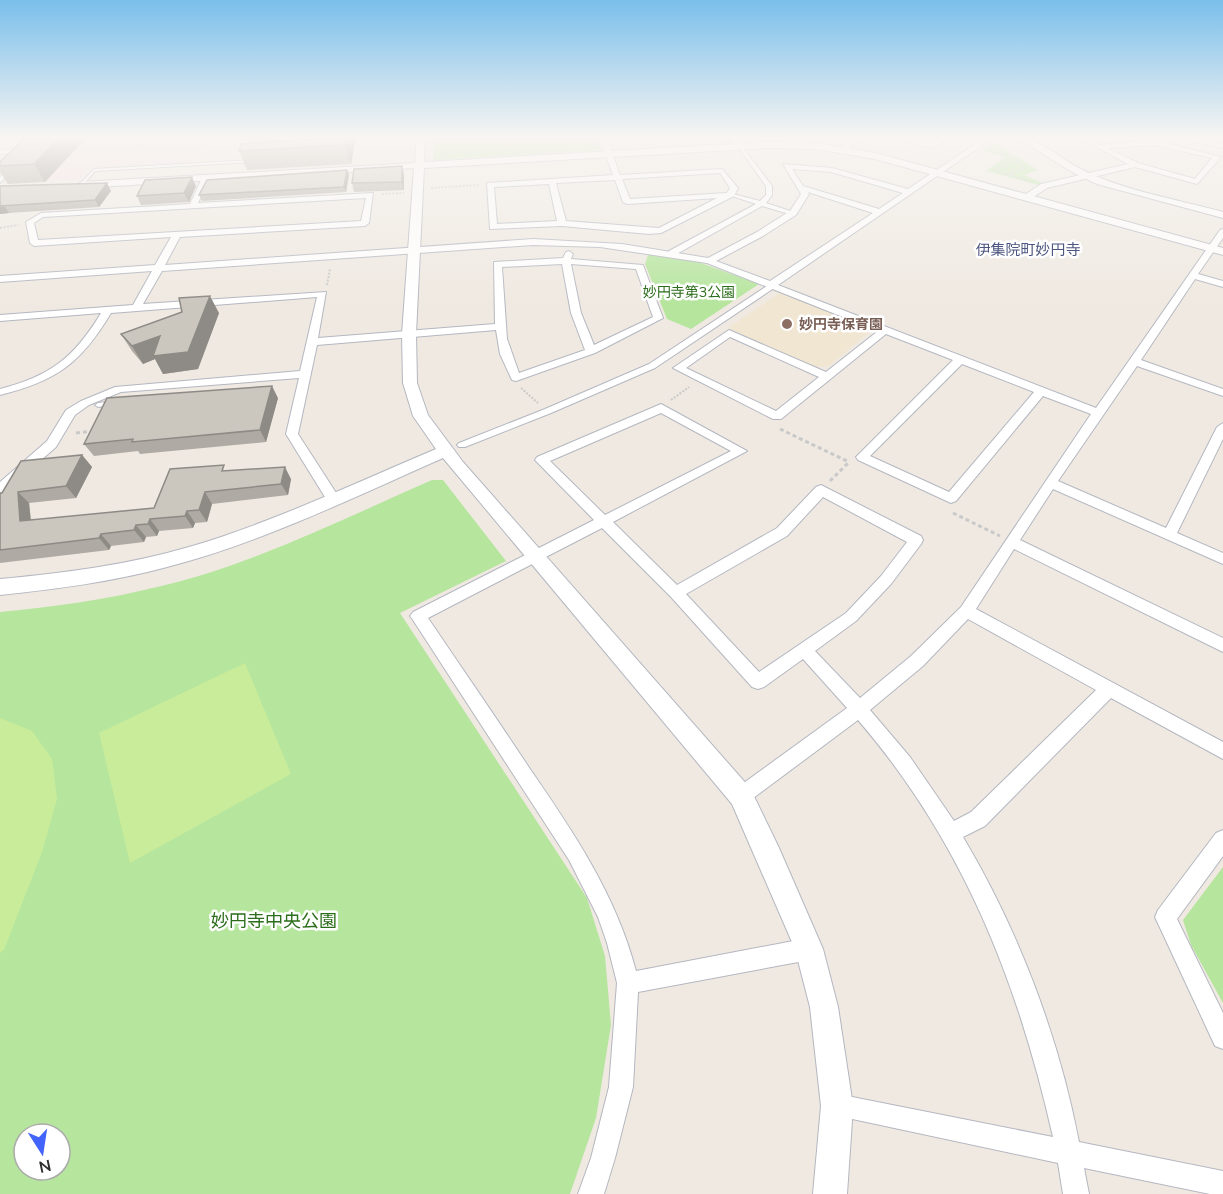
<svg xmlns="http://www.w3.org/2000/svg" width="1223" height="1194" viewBox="0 0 1223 1194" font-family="Mulish,'Noto Sans JP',sans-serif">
	<rect width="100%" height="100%" fill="#efe9e1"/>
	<path fill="#f0e6d1" d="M780 293 865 326 869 332 829 366 815 367 728 328Z"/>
	<path fill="#f5dfe0" d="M50 137H213L198 161 89 168 79 180 5 184Z"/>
	<path fill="#b6e59e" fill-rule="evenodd" d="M434 137H597L601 150 433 160Z
		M994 143 1038 170 1024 175 1042 183 1038 185 986 171 1005 157 982 151Z
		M649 252 690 259 759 284 691 329 667 319 645 264Z
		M432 480H443L506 561 400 613 587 898 605 956 611 1025 596 1118 570 1194H0V612C53 607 105 600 157 587 252 565 343 519 432 480ZM24 1134H60V1170H24Z
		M1223 867V1003L1191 945 1183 920Z"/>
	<path fill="#c9ec9a" d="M245 663 291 774 130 863 99 733Z
		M0 718 32 731 52 759 57 799 42 852 4 950 0 953Z"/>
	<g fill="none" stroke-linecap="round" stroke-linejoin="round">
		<g stroke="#b4b7c1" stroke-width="2">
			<path id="service" d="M252 160 253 162 95 171 82 186 79 185 94 169Z
				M115 401 118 403 117 404 98 407 95 405 98 403Z"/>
		</g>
		<g stroke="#b4b7c1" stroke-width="2">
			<path id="pedestrian" d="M739 148H743L772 186V195L766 203 796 213 793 215 762 206 675 255H669V251L756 204 729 195V193L760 201 766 195V186Z
				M770 284 777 286 655 368 551 413 465 447H459L457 445 459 443 545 409 649 364Z"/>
		</g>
		<g stroke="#b4b7c1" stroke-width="2">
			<path id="minor" d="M38 137H45L0 183V177L23 153 0 154V150L28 148Z
				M599 137H606L620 175 722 169 738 188 734 196 661 233 649 234 562 226 490 229 487 183 613 175ZM720 173 730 188 727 193 630 199 622 179ZM615 180 623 202 627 204 717 198 659 228 566 221 556 183ZM549 184 557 221 497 224 494 187Z
				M729 137H736L741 148H737Z
				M790 137H797L801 146H797Z
				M855 137H863L851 145 847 152H841L846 143Z
				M894 137H906L930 144 941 137H949L931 148Z
				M986 137H994L778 285 1096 408 1220 230 1223 229V238L1198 274 1223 281V287L1195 279 1141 360 1223 389V396L1137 366 1058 481 1166 528 1217 427 1223 423V439L1177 533 1223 553V564L1053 489 1020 540 1223 638V652L1014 549 976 609 1223 742V759L1111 698 985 826 963 837C1018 929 1059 1037 1079 1142L1223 1171V1194H1210L1084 1168 1089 1194H1063L1058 1163 829 1114 825 1106 829 1098 837 1094 1053 1137C1018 982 963 842 858 720L748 802 741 805 734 802 732 796 734 790 847 708 803 659 764 687 758 689 752 687 671 597 602 528 428 618C461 667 495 716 528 766 572 830 616 894 636 971L809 938 817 941 820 949 817 957 809 960 638 992 633 1087 615 1158 604 1194H578L591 1158 609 1087 617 983 607 943 598 917 569 860 413 620 410 616 413 612 594 520 535 460 537 457 661 404 747 451 613 522 677 585 777 528 816 487 821 485 921 536 923 540 921 544 891 584 856 621 815 651 860 698 911 656 961 607 1091 414 1043 396 956 501 951 503 858 460 856 457 953 360 886 334 781 419H773L673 368 729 330 826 372 878 331 707 263 600 247 533 245 162 271 143 304 326 292 318 338 495 324 494 262 563 258 566 252 569 251 573 254 571 259 643 265 663 318 595 353 516 381 512 380 500 354 496 330 317 345 298 434 340 499 333 504 328 502 286 434 299 378 121 392 89 405 75 415 56 447 5 492 0 494V482L47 441 66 410 81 401 115 387 300 371 317 297 111 313C81 363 57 381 0 395V389C50 376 74 358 101 313L0 321V315L133 305 152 271 0 282V276L155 265 171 237 34 246 30 243 26 222 41 213 190 204 202 178 206 176 210 178 198 203 373 193 369 223 365 226 180 237 165 265 533 239 622 244 708 258 757 232 790 211 801 194 783 164 832 168 908 189ZM792 169 831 172 903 193 879 209 803 186ZM808 192 873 213 770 281 716 261 763 236 796 215 809 194ZM366 198 361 221 38 240 34 223 43 217ZM562 264 571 313 585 350 519 373 507 339 502 267ZM571 264 636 269 653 317 594 345 581 313ZM730 337 819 377 776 411 686 368ZM962 364 1034 392 949 492 870 456ZM661 413 731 451 605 515 550 461ZM823 497 907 542 881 576 846 613 759 672 686 594 787 536ZM968 619 1096 690 971 812 954 821 910 757 870 710 923 666Z
				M1078 137H1086L1099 145 1147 141 1141 137H1150L1157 141 1221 157 1197 184 1135 167 1047 188 1029 200H1023V196L1041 184 1128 164ZM1155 145 1212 158 1195 179 1138 163 1107 148Z
				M1189 137 1223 144V148L1189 140Z
				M1223 830V856L1177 919 1223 1013V1049L1215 1046 1155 917 1158 910 1216 833Z"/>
		</g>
		<g stroke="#b4b7c1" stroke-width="2">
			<path id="tertiary" d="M417 137H425L424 162 768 142 816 143 876 153 1223 248V255L875 159 816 149 768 148 424 168 416 334 417 383 428 415 463 462 750 788 779 848 823 949 838 1007 853 1106 847 1194H813L821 1106 810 1007 795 949 732 804 443 458C352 498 263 542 167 567 112 582 56 589 0 595V579C64 573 128 565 189 547 274 522 355 483 436 449L413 416 403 383 402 334 414 168 81 188 76 185 81 182 415 163Z
				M1016 137C1038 137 1058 157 1077 167 1119 190 1176 199 1223 212V218L1097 184 1072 172Z"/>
		</g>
		<path stroke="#c9c9c9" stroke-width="2" stroke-dasharray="2 1.5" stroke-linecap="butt" d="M990 151 1009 155 1023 166V169L1011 172 1013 176 1030 181
			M130 156 144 137
			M1012 159 995 171 1012 176
			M431 188 480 185
			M382 194 404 193
			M0 228 18 225
			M327 285 330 269
			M521 388 538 403
			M671 400 689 387"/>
		<path stroke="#c9c9c9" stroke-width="3" stroke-dasharray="4 3" stroke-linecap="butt" d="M780 429 849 462
			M76 433 95 431
			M830 481 848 463
			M953 513 1000 536"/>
		<use href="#service" fill="#fff" fill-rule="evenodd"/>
		<use href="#pedestrian" fill="#fff" fill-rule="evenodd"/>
		<use href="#minor" fill="#fff" fill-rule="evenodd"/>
		<use href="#tertiary" fill="#fff" fill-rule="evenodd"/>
	</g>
	<path fill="#afaba4" d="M26 137H122L84 140 45 182 8 184 0 172V162Z
		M246 137H356L351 164 247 170 239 151 248 144Z
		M347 170 349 175 346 192 202 201 199 195Z
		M404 175V190L354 192 352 183Z
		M0 186 111 191 99 207 9 213 0 214Z
		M196 186 189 202 141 205 137 196Z
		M219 313 198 369 163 374 155 359 143 364 132 351 121 334Z
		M278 398 266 442 140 454 138 451 94 456 84 444Z
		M82 455 92 467 76 498 29 503 31 520 154 508 228 470 291 479 288 495 212 504 207 522 195 523 193 528 159 531 157 536 146 537 144 542 111 546 109 550 0 563V493Z"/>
	<path fill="#8e8b86" d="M60 137H83L84 140 45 182 34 164Z
		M347 137H356L351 164 345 145Z
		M402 166 404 175V190L402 182Z
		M347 170 349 175 346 192 344 187Z
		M192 177 196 186 189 202 184 193Z
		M107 183 111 191 99 207 95 200Z
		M4 205 9 213 0 214V206Z
		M210 296 219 313 198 369 163 374 155 359 143 364 132 346 160 336Z
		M272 386 278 398 266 442 260 430Z
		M82 455 92 467 76 498 66 486Z
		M285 467 291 479 288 495 281 484Z
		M18 492 29 503 32 533 20 521Z
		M205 492 212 504 207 522 199 510Z
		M187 511 195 523 193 528 185 516Z
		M150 519 159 531 157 536 148 524Z
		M136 525 146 537 144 542 134 530Z
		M101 534 111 546 109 550 99 538Z"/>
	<path fill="#cbc7bf" stroke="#8e8b86" stroke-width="1.5" d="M26 137H60L34 164 0 166V162Z
		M326 137H347L345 145 239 151 242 144 327 139Z
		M402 166V182L352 183 354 169Z
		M347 170 344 187 199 195 207 180Z
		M192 177 184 193 137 196 145 180Z
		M107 183 95 200 0 206V186Z
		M210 296 188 352 153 356 160 336 132 346 121 334 182 312 179 298Z
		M272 386 260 430 132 442 133 439 84 444 107 398Z
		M82 455 66 486 18 492 20 521 154 508 170 469 224 465 222 471 285 467 281 484 205 492 199 510 187 511 185 516 150 519 148 524 136 525 134 530 101 534 99 538 0 550V493H2L21 461Z"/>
	<linearGradient id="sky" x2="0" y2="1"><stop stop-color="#7abfeb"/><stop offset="0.45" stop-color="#f8f5f2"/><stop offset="1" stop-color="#f8f5f2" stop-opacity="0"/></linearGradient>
	<rect width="1223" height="304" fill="url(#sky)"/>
	<circle fill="#8d6e63" stroke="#fff" stroke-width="2" cx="787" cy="324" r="6"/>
	<g text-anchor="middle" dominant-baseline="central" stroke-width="5" stroke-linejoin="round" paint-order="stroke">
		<g font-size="14" fill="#2c6e1b" stroke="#fff">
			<text x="689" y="292">妙円寺第3公園</text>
		</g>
		<g font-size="14" font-weight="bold" fill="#785e54" stroke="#fff" text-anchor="start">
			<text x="799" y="324">妙円寺保育園</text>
		</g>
		<g font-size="15" fill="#4d5680" stroke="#fff">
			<text x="1028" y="249">伊集院町妙円寺</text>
		</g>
		<g font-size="18" fill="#2c6e1b" stroke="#fff">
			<text x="274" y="920">妙円寺中央公園</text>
		</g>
	</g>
	<g transform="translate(42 1152) rotate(168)"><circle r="28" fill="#ffffff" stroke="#ababab" stroke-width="1.5"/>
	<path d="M0-4.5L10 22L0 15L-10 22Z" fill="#4264fb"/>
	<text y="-9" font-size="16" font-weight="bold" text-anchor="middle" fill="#2e2e2e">N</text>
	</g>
</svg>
